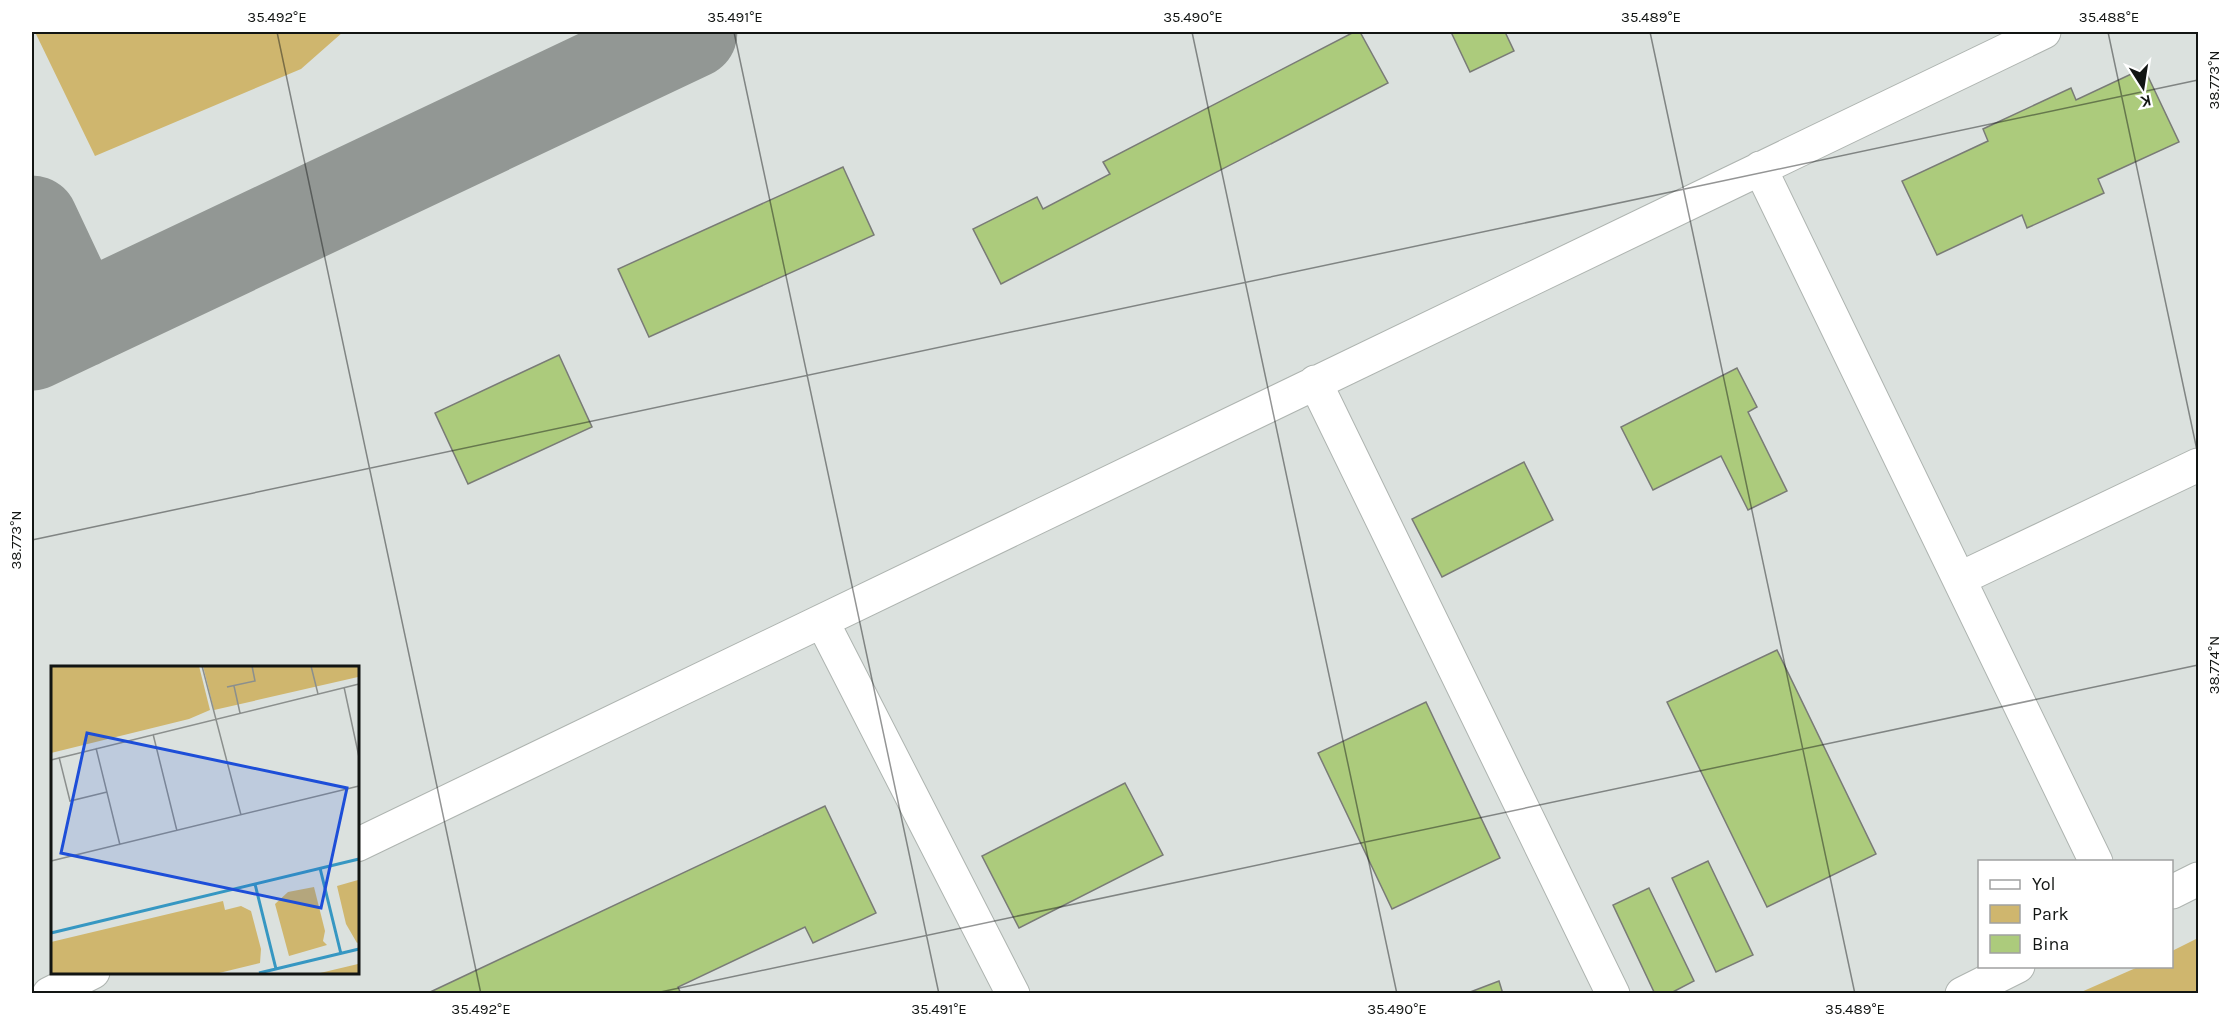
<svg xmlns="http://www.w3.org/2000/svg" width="2230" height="1025" viewBox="0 0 2230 1025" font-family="Karla,sans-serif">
	<rect width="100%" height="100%" fill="#dbe1de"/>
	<path fill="#cfb66e" d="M35 32H343L301 69 95 156Z
		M2198 938V993H2079L2138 967 2172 966V951Z"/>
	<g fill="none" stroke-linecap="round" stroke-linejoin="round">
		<path stroke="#929794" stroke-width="93" d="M32 222 79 322
			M32 344 691 32"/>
	</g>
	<path fill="#accb7c" stroke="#797b76" stroke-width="1.5" d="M1354 32H1360L1388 83 1001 284 973 229 1037 197 1043 209 1110 174 1103 162Z
		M1451 32H1505L1514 51 1470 72Z
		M2144 68 2179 142 2098 179 2104 193 2027 228 2022 215 1937 255 1902 181 1988 141 1983 129 2071 88 2076 100Z
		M843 167 874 235 649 337 618 269Z
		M559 355 592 427 468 484 435 413Z
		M1737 368 1757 407 1748 412 1787 491 1748 510 1721 456 1653 490 1621 427Z
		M1524 462 1553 520 1442 577 1412 519Z
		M1777 650 1876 854 1767 907 1667 702Z
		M1426 702 1500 858 1392 909 1318 753Z
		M1125 783 1163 855 1019 928 982 856Z
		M825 806 876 913 813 943 805 927 678 987 681 994H426Z
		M1708 861 1753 955 1716 972 1672 878Z
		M1649 888 1694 981 1669 994H1655L1613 905Z
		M1499 981 1503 994H1465Z"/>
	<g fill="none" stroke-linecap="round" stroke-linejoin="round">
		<g stroke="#aeb4b0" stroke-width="35">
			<path id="minor" d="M1760 168 2096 862
				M1315 382 1613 994
				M1959 579 2198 465
				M822 621 1013 994
				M357 845 2044 32
				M2172 892 2198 879
				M49 994 93 972
				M1962 994 2018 966"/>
		</g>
		<use href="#minor" stroke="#fff" stroke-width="33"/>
	</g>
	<path fill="none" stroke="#121513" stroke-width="1.5" stroke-opacity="0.45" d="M277 32 481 994M734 32 939 994M1192 32 1397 994M1650 32 1855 994M2108 32 2198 455M32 540 2198 80M651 994 2198 665"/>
	<g transform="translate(51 666)">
		<rect width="308" height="308" fill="#dbe1de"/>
		<path d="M0 0H148L159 44 138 53 0 87ZM152 0H307V11L163 44ZM307 214 308 276 306 277 295 258 286 220ZM263 221 274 265 272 275 276 279 238 290 224 238 237 226ZM172 235 174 244 190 240 200 245 210 283 209 297 168 307H0V276ZM307 298V307H269Z" fill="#cfb66e"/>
		<path fill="none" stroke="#3697c2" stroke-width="3" d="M269 202 290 288M204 218 225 303M0 267 308 193M208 307 308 283"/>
		<path fill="none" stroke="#8b8f8d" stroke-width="1.5" d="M151 0 190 149M260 0 267 28M183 20 189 47M176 21 204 15 201 0M293 21 308 91M102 68 126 165M45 82 69 179M8 91 19 135 56 126M0 94 308 18M0 195 308 120"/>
		<path fill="#1d4ed8" fill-opacity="0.15" stroke="#1d4ed8" stroke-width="3" d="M36 67 296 122 270 242 10 187Z"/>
		<rect width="308" height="308" fill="none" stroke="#121513" stroke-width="3"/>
	</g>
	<rect width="2230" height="1025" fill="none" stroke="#ffffff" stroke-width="66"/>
	<rect x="1978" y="860" width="195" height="108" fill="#ffffff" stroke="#a0a1a1" stroke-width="1.5"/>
	<rect x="1990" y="880" width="30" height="9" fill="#ffffff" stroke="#a0a1a1" stroke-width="1.5"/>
	<text x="2032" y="890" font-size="18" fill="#121513">Yol</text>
	<rect x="1990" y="905" width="30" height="18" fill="#cfb66e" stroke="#a0a1a1" stroke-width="1.5"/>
	<text x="2032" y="920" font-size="18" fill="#121513">Park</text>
	<rect x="1990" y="935" width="30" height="18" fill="#accb7c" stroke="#a0a1a1" stroke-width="1.5"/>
	<text x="2032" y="950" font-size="18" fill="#121513">Bina</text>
	<g transform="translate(2143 87) rotate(168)" stroke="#ffffff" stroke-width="4.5" paint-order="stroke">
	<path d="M0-4.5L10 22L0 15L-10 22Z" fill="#121513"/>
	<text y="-9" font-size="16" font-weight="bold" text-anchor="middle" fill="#121513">K</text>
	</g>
	<rect x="33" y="33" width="2164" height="959" fill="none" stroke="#121513" stroke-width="2"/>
	<g font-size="15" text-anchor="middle" fill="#121513">
		<text x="277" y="22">35.492°E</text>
		<text x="735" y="22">35.491°E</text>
		<text x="1193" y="22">35.490°E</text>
		<text x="1651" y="22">35.489°E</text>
		<text x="2109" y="22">35.488°E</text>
		<text transform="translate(2214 80) rotate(-90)" y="5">38.773°N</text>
		<text transform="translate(16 540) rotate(-90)" y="5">38.773°N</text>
		<text transform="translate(2214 665) rotate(-90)" y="5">38.774°N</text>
		<text x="481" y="1014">35.492°E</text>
		<text x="939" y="1014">35.491°E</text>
		<text x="1397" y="1014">35.490°E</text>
		<text x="1855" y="1014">35.489°E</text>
	</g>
</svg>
